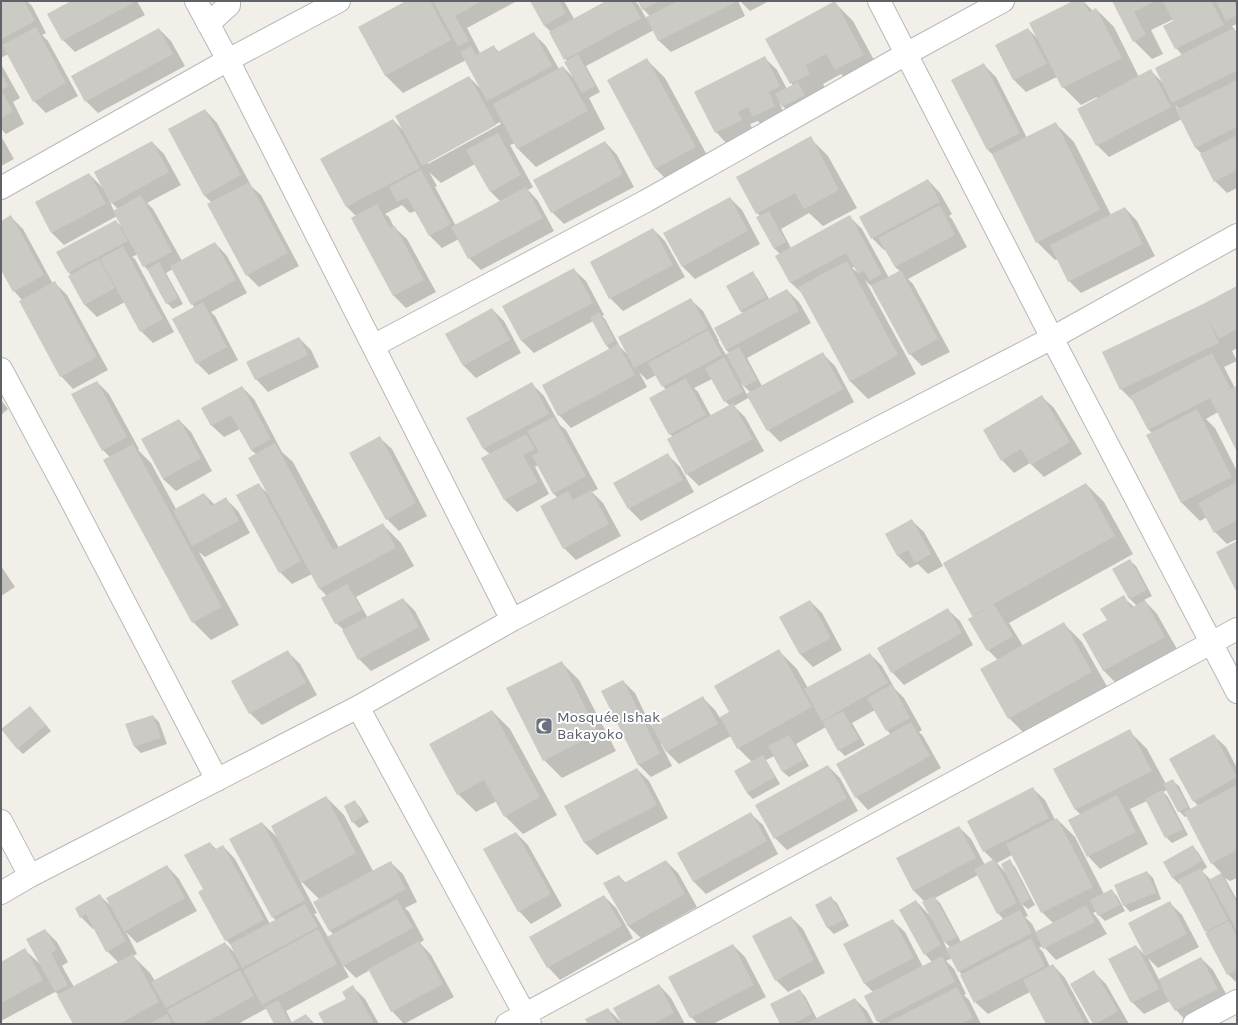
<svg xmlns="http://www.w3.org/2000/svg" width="1238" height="1025" viewBox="0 0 1238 1025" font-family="Karla,sans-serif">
	<rect width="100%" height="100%" fill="#f1efe8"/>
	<path fill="#0003" fill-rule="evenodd" d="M7 1H27L32 6 46 33 42 35 48 41 78 96 46 113 34 101 8 54 1 58V4Z
		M73 1H137L145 15 75 52 63 40Z
		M408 1H433L435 3 434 1H517L467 28 480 53 493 46 499 52 533 33 546 46 559 69 563 67 573 77 567 61 551 32 544 25 531 1H564L574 19 608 1H635L638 4 646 18 650 16 643 9 639 1H738L745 16 671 52 658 40 654 30 586 66 600 92 589 98 605 129 536 167 518 149 515 143 510 145 533 187 528 190 538 201 554 231 481 270 469 258 459 239 442 248 430 236 416 211 410 213 402 205 385 214 389 217 394 227 407 239 436 292 406 308 394 296 352 218 356 216 347 207 321 159 393 120 404 131 469 77 481 89 466 60 403 93 385 75ZM500 122 501 124 428 164V162ZM475 164 491 192 501 202 456 226 435 187 437 186 429 172 441 183Z
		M740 1H769L750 11Z
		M1075 1H1083L1093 11 1096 9 1114 27 1139 77 1151 71 1163 83 1182 55 1176 48 1175 21 1174 19 1151 30 1163 54 1152 59 1134 41 1113 1H1235L1237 4V24L1232 26 1237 33V188L1227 193 1215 181 1202 154 1196 148 1182 119 1109 157 1097 145V97L1081 105 1063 87 1057 77 1026 92 1014 80 996 45 1028 29 1038 39ZM1175 105 1179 109 1178 110Z
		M835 3 853 21 881 73 854 88 841 74 823 84 827 92 789 112 779 103 787 118 766 129 758 121 750 124 754 132 728 145 716 132 765 58 777 70 787 89 793 86 767 40Z
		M159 29 171 41 185 66 98 113 86 101Z
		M647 60 665 78 713 166 674 187 656 169 608 81Z
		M1 64 20 98 13 102 24 124 6 134 1 129Z
		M984 65 996 77 1027 138 1056 124 1074 142 1111 215 1125 208 1137 221 1155 256 1081 293 1069 281 1058 259 1055 260 1037 242 993 155 988 150Z
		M205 110 217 123 252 187 261 195 299 266 259 287 247 275 212 203 204 195Z
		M1 136 14 159 1 166Z
		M810 138 828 156 857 208 823 226 809 213 781 229 791 248 850 217 862 229 889 278 900 271 895 267 886 249 884 250 872 238 928 180 940 193 952 214 949 216 952 219 967 247 908 279 913 284 950 352 922 366 910 354 872 285 871 286 865 280 916 374 868 399 850 381 803 294 790 282 780 254 774 248 760 216 757 213ZM855 266 858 273 852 268Z
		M152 142 164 154 181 185 147 203 153 209 182 261 215 243 227 256 247 293 211 312 215 316 238 360 209 375 197 363 195 308 192 304 173 269 166 273 183 304 173 309 167 303 149 271 144 266 138 254 132 257 135 259 174 332 153 343 141 331 125 302 97 317 85 305 69 276 71 275 69 273 116 221 123 228 117 216 64 245 52 233 36 203 89 174 103 188ZM109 200 118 209 114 211Z
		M605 142 617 155 634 187 564 224 552 212Z
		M730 198 742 210 760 244 695 279 683 267 665 233Z
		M11 217 23 229 53 284 55 283 67 295 108 370 73 389 61 376 22 300 14 291 1 268V222Z
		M653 229 665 241 685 277 623 311 610 298 591 262Z
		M573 269 586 281 604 315 602 316 605 319 620 347 627 354 690 299 703 311 719 341H718L726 355 730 353 726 350 715 328 743 313 740 311 752 273 758 279 769 299 787 290 799 302 811 323 747 358 762 386 823 354 835 366 854 402 780 442 768 430 750 397 734 406 745 417 764 451 699 486 687 474 673 437 670 434 666 390 663 386 656 375 647 380 639 372 647 387 571 428 559 415 543 386 610 350 607 346 593 321 534 353 522 341 503 307ZM712 379 725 401 730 406 711 416 698 392 694 388ZM741 383 751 393 747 395Z
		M1237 287V348L1232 351 1237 361 1224 367 1235 388 1237 387V449L1218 412 1206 419 1215 428 1237 471V539L1227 544 1215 532 1207 517 1200 521 1182 503 1147 436 1152 433 1149 430 1135 403 1121 389 1202 306Z
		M492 309 504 321 521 353 476 378 463 365Z
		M299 338 311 350 319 367 268 392 256 379Z
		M97 382 109 394 139 449 138 450 151 463 176 509 204 494 215 505 226 499 238 511 250 533 205 557 199 552 239 625 211 640 193 622 110 457 103 450Z
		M532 384 544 396 560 425 566 430 598 489 592 492 603 503 621 536 576 560 564 548 558 498 554 494 539 465 535 467 549 494 517 512 505 500 490 454 484 449 468 418Z
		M242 387 254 399 282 452 293 462 339 548 383 525 401 543 414 566 356 597 368 618 403 599 415 611 430 640 371 671 359 659 343 629 336 623 322 598 327 596 320 589 312 574 292 584 280 572 258 484 267 493 256 454 251 450 240 429 224 437 211 425Z
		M1041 396 1054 408 1082 454 1044 477 1030 463 1014 473 1002 460Z
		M1 400 8 409 1 415Z
		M179 420 191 432 212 471 176 491 163 479Z
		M379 437 392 449 427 516 399 531 387 519Z
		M668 455 680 467 694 492 641 521 629 509Z
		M1086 484 1104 502 1133 554 1009 623 1023 646 1064 624 1082 642 1109 690 1027 736 1009 718 998 660 988 650 973 615Z
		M911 520 924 532 943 566 928 574 918 564 910 568 898 556 886 534Z
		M1130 561 1136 566 1152 596 1144 600 1157 614 1177 649 1116 683 1104 671 1083 634 1108 620 1123 597 1134 607 1137 606 1130 599 1114 569Z
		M1 566 15 587 1 596Z
		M810 601 822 613 842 650 813 667 800 654Z
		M947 609 960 621 973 645 904 685 892 672Z
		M779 651 797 669 808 688 870 654 882 666 895 689 904 698 922 730 919 732 923 736 941 768 868 810 856 797 891 735 887 730 875 710 852 723 865 745 845 756 839 750 826 727 796 744 809 766 789 777 783 772 774 756 766 760 780 784 753 799 747 793 752 762 738 748 731 736 679 764 667 752 662 743 661 744 672 766 651 777 639 765 623 681 635 693 651 726 703 698 715 710 720 718 730 712Z
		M288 652 300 664 317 695 262 725 250 713Z
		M561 662 579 680 616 751 562 778 544 760Z
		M492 711 510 729 557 815 523 834 505 816 497 801 476 812 458 794Z
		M36 713 51 731 23 754 17 748Z
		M153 716 159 722 167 744 141 753 135 747 127 725Z
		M1129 731 1147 749 1166 784 1173 781 1179 786 1191 810 1198 806 1194 801 1213 735 1226 747 1237 768V878L1230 881 1225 878 1237 900V983L1228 974 1208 933 1181 883 1179 884 1173 878 1164 863 1192 846 1198 852 1207 867 1202 871 1211 880 1222 874 1212 863 1187 816 1185 817 1179 811 1167 790 1163 792 1168 797 1188 835 1172 843 1166 837 1147 801 1130 809 1148 844 1100 869 1088 856 1069 821 1081 815 1076 810 1055 769Z
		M828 766 840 778 858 811 787 850 775 838Z
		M637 769 649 781 668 818 597 855 585 843 566 806Z
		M1032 788 1045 800 1055 820 1057 819 1075 837 1104 894 1111 890 1117 896 1125 911 1105 921 1099 915 1097 911 1093 913 1098 919 1107 934 1056 960 1043 946 1039 948 1043 952 1050 967 1053 965 1065 978 1090 1024H1047L1030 992 988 1014 975 1002 962 975 959 971 952 958 946 961 954 969 966 994 964 995 969 1000 981 1024H881L878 1021 873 992 865 984 845 944 892 920 905 932 923 967 932 962 925 954 916 901 930 916 925 902 913 890 959 827 971 839 985 865 993 860 984 851ZM1012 855 1042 912 1053 923 1036 932 1032 924 1025 917 1028 916 1022 904 1028 909 1035 905 1015 867 1009 861 1006 873 997 863ZM978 875 998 913 1004 920 961 942 940 903 935 898ZM943 940 950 947 947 949Z
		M326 797 344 815 373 871 390 862 403 874 417 902 405 908 409 912 424 940 420 943 431 955 454 997 404 1024 392 1011 370 970 356 978 342 964 349 977 286 1011 292 1023 306 1015 315 1024H275L267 1008 238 1024H74L59 995 55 992 1 1021V963L25 950 40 964 45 930 57 942 68 962 62 966 74 987 119 963 107 951 95 928 93 929 81 917 77 908 100 896 111 906 167 866 179 879 197 911 137 943 126 932 137 954 133 956 150 973 155 981 225 943 236 954 232 946 226 940 205 890 210 843 217 850 223 846 235 859 270 924 276 921 273 917 262 823 278 838ZM299 879 320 900 329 930 333 934 328 937 317 918 314 914 317 913Z
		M354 801 360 807 369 822 359 828 353 822Z
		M750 813 763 825 778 854 706 894 694 882 678 853Z
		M516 833 528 845 562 906 531 924 519 911Z
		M666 861 678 873 697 907 641 938 628 926 605 883 619 876 626 883Z
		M1147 872 1153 878 1161 899 1130 912 1123 904Z
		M604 896 616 908 633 938 560 980 548 967Z
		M831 898 837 903 849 926 834 934 828 928 816 905Z
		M1170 903 1182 915 1199 947 1158 968 1148 958 1159 980 1201 958 1213 970 1230 1001 1188 1023 1176 1010 1170 1001 1144 1014 1132 1002 1136 946 1146 956 1129 924Z
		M791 917 803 929 825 973 788 992 776 980Z
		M733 945 745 957 766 997 713 1024H698L691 1017Z
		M1094 972 1106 984 1129 1024H1095Z
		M659 985 671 998 685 1024H589L608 1009 621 1022Z
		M353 987 365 999 379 1024H325L347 999Z
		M799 990 805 996 817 1019 855 999 867 1011 874 1024H781Z"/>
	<path fill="#cccac5" d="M5 1H24L35 21 1 39V3Z
		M71 1H132L133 3 62 41 47 14Z
		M406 1H430L451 40 385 76 358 27Z
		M433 1H482L455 16 469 41 458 47Z
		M530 1H559L566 13 544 26Z
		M606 1H631L641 18 564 60 549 32Z
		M638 1H660L642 10Z
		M678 1H733L734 3 658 41 646 17Z
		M835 1 864 55 835 70 826 54 806 65 810 74 790 84 765 39Z
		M1073 1H1083L1089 12 1096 8 1122 58 1062 88 1029 23Z
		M1112 1H1155L1134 12 1146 35 1133 42Z
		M1163 1H1211L1224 25 1175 49 1163 26 1173 21Z
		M1216 1H1233L1237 8V15L1226 21Z
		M36 27 66 83 33 102 2 45Z
		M159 28 173 54 85 102 71 76Z
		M1028 28 1047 64 1013 80 995 45Z
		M1234 28 1237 34V71L1172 103 1155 68Z
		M534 32 552 66 487 101 460 52 471 46 476 55 494 45 497 52Z
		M578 54 595 86 582 93 564 62Z
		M765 56 780 86 769 92 775 106 753 117 748 107 738 112 742 120 715 133 694 92Z
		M647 58 696 147 655 169 607 80Z
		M984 63 1020 133 987 150 951 80Z
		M563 66 588 111 517 149 493 104Z
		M1151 69 1171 107 1096 146 1077 109Z
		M1 73 8 86 1 90 13 111 1 118Z
		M469 76 496 125 422 166 395 116Z
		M1237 80V127L1195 148 1176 110Z
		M798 82 805 95 782 107 775 94Z
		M205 109 241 175 204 196 168 129Z
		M393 119 420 168 346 207 320 159Z
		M1056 122 1100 210 1036 243 992 154Z
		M498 133 521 175 490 192 466 150Z
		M1237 135V170L1214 182 1200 154Z
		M811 136 839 190 804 209 795 193 756 214 736 177Z
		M152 141 169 172 111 204 94 172Z
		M605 141 623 174 551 213 533 180Z
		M421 170 451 224 429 236 407 197 397 202 389 187Z
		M89 173 106 204 51 233 35 202Z
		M928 179 940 202 871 239 859 217Z
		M249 182 288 253 246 276 207 204Z
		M526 187 543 218 468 259 451 227Z
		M141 195 172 252 143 267 113 211Z
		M730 197 748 231 682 267 663 233Z
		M377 204 390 228 395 226 424 280 393 296 351 218Z
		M940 205 955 235 895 267 878 238Z
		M1125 207 1143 244 1068 282 1050 245Z
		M769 211 786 242 774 249 756 217Z
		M11 215 44 275 13 292 1 270V221Z
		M850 215 882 274 870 281 864 271 858 274 846 253 790 283 775 256Z
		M116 220 128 241 68 273 56 252Z
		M653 228 673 265 609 299 590 262Z
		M215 242 236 280 191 305 170 266Z
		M123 246 163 319 140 332 100 259Z
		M99 259 115 288 84 305 68 276Z
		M847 261 898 355 850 382 798 287Z
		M159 262 178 298 166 304 147 269Z
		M574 268 593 303 521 341 502 306Z
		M901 270 938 339 909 355 871 286Z
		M753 271 766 297 740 311 726 286Z
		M55 281 97 357 60 377 19 301Z
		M1237 286V329L1219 339 1207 317 1219 343 1120 390 1102 352 1201 305Z
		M787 289 799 311 726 350 714 328Z
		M691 298 708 328 634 368 618 337Z
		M203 302 227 347 196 364 172 319Z
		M492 308 510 340 463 366 445 334Z
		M599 312 615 341 606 346 590 317Z
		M708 330 722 355 662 387 648 363Z
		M299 337 308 355 255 380 246 362Z
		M618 344 635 375 558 416 542 385Z
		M739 347 757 380 744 387 726 354Z
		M823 352 843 389 767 431 746 394Z
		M1212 353 1230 388 1225 391 1237 386V452L1210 398 1148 430 1130 396Z
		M724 357 743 392 724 402 705 368Z
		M686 378 706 415 669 435 649 398Z
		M97 381 127 437 102 451 71 394Z
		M532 382 549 414 483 449 466 418Z
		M242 386 271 439 251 450 231 415 211 426 201 408Z
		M1042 395 1070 442 1031 465 1021 449 1001 461 983 430Z
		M733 403 753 439 686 475 667 439Z
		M1197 409 1232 477 1181 503 1146 435Z
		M554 417 586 476 553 494 532 456 539 452 527 431Z
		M179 419 201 458 163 479 141 439Z
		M526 434 535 449 523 455 538 482 504 500 481 458Z
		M380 436 416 503 386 520 349 453Z
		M275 443 333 550 383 523 396 548 319 589 248 458Z
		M133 444 222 607 192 623 103 460Z
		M668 453 683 480 628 509 613 483Z
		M1237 482V520L1214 533 1198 503Z
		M259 483 301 561 279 573 236 495Z
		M1086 483 1115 536 972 616 943 563Z
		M591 490 609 524 563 549 540 506 568 491 573 500Z
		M204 493 211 506 226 497 239 521 192 546 173 510Z
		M912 519 931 554 915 563 908 550 897 556 885 534Z
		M1237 541V591H1236L1216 552Z
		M1130 559 1147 590 1129 599 1112 569Z
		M347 584 362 610 335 624 321 598Z
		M1124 595 1131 608 1145 600 1165 637 1103 671 1082 634 1107 620 1100 609Z
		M403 598 419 627 358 660 342 630Z
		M810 600 831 638 800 655 779 617Z
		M994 604 1013 636 987 651 968 619Z
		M948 608 962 633 891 673 877 648Z
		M1064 622 1092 672 1008 719 980 669Z
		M779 649 812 707 737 749 720 717 729 712 714 686Z
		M288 650 306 683 249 714 231 681Z
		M870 653 888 683 822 721 804 689Z
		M562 661 598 733 543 761 506 688Z
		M623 680 660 754 638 765 601 691Z
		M892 684 910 718 886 731 867 698Z
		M703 696 718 724 666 752 651 725Z
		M30 706 46 725 17 749 1 729Z
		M492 710 540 797 504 817 484 780 457 795 429 744Z
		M843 711 859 739 838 751 822 722Z
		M153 715 161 738 134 747 125 724Z
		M911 722 930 756 855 798 836 764Z
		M1130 729 1152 771 1075 810 1053 769Z
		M1214 734 1237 777 1193 802 1169 759Z
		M789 735 804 760 782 772 768 746Z
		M763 755 775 777 747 793 734 771Z
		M828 765 847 798 774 839 755 805Z
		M637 768 657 805 584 843 564 806Z
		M1173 779 1188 807 1178 812 1163 784Z
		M1237 785V850L1211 864 1184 812Z
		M1033 787 1049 818 983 852 967 821Z
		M1162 790 1183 829 1165 838 1145 799Z
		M1117 795 1136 832 1087 857 1068 820Z
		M326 796 356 853 301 883 271 826Z
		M355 800 363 816 352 823 344 806Z
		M751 812 767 841 693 882 677 853Z
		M1057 818 1093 887 1041 913 1006 844Z
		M262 822 305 900 272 918 229 839Z
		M959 826 976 858 913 891 896 858Z
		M516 832 551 894 518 912 483 849Z
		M210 842 214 850 223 845 264 920 225 941 198 892 203 889 184 855Z
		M1193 845 1202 861 1172 878 1163 862Z
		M994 859 1017 903 997 914 974 869Z
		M1010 859 1030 899 1021 904 1001 864Z
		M666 860 685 894 628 926 603 883 619 875 624 883Z
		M391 861 406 889 329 931 313 902Z
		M167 865 185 898 124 932 106 898Z
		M1201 868 1228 920 1205 932 1178 880Z
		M1147 871 1156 893 1123 906 1114 885Z
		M1221 873 1237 904V931L1209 880Z
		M1112 889 1120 905 1098 916 1090 900Z
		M100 894 126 941 106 952 86 914 80 918 75 908Z
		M604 895 622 926 547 968 529 937Z
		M831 896 844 920 827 928 815 905Z
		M934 896 957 937 945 943 922 902Z
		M397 899 413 928 343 966 327 937Z
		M916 900 941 945 924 955 899 910Z
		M1170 901 1187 934 1145 956 1128 923Z
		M305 904 318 927 242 968 230 944Z
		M1086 905 1095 922 1043 949 1035 932Z
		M1020 910 1032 933 958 972 946 949Z
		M791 916 814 960 775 981 752 936Z
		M893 919 914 958 864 984 843 944Z
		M1229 921 1237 937V970L1227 975 1205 933Z
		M45 929 57 950 51 953 68 985 55 992 26 939Z
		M318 929 337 964 262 1005 243 970Z
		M1031 938 1045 966 974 1003 960 975Z
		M419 941 443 984 391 1012 368 969Z
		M225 942 239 968 166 1008 151 982Z
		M733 944 754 985 690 1018 668 977Z
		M1136 945 1159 989 1131 1003 1108 959Z
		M25 948 43 980 1 1003V962Z
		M133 954 159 1002 119 1024H73L57 995Z
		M942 956 955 982 877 1022 864 996Z
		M1201 957 1218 989 1175 1011 1165 995 1159 979Z
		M1053 964 1085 1024H1046L1023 980Z
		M240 970 254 996 203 1024H175L167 1010Z
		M1094 970 1118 1011 1096 1024H1093L1070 984Z
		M659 984 674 1013 653 1024H622L613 1008Z
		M353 985 374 1024H324L318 1013 346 999 342 992Z
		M957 987 973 1018 961 1024H885Z
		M800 989 812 1014 793 1024H780L770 1004Z
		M855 998 868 1022 863 1024H805Z
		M278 1000 290 1023 306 1014 312 1024H274L265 1007Z
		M608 1008 617 1024H588L585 1019Z
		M167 1014 172 1024H149Z"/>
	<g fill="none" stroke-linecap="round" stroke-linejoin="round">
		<g stroke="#b5b8bc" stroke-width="24">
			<path id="minor" d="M196 1 228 60 512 620
				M879 1 1052 338 1237 692
				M208 24 229 5V1
				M1 188 228 60 339 1
				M373 346 646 201 906 54 1003 1
				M1 369 68 494 217 780
				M358 707 530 1024
				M1 821 30 876
				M1 893 30 876 358 707 512 620 799 469 1052 338 1237 235
				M507 1024 1237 629
				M1194 1024 1237 1001"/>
		</g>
		<use href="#minor" stroke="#fff" stroke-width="22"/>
	</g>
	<defs>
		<g id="mosque-square" transform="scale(0.9)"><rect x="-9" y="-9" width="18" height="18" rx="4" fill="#6b7280" stroke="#fff"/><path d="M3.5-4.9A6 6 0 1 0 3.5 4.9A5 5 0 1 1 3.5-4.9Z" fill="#fff"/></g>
	</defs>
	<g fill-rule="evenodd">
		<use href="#mosque-square" x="544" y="726"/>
	</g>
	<g text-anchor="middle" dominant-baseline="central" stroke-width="4" stroke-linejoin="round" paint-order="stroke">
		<g font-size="15" fill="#5b616d" stroke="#fff" text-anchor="start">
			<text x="557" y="717">Mosquée Ishak<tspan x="557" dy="17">Bakayoko</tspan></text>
		</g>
	</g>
	<rect width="1238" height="1025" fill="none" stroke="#5f6368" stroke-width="4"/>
</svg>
